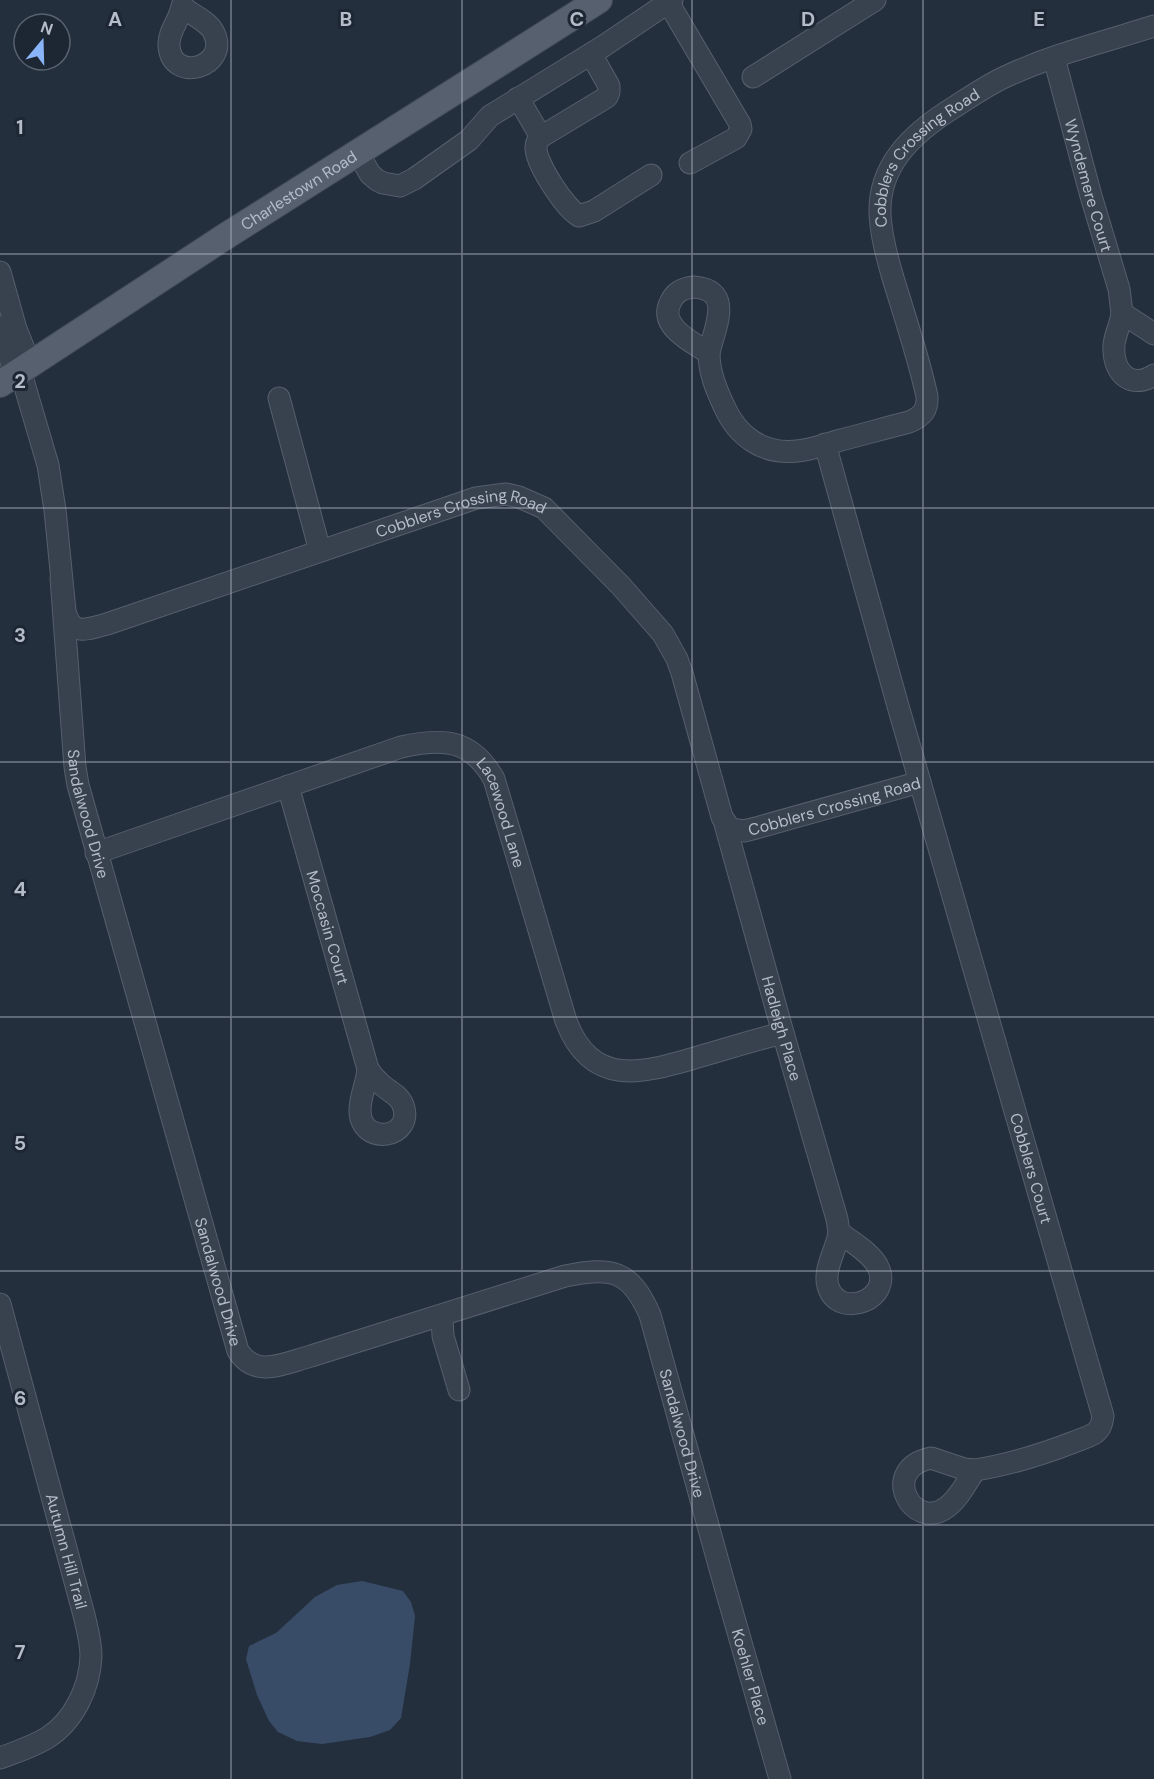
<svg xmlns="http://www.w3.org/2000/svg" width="1154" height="1779" viewBox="0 0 1154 1779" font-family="'DM Sans',sans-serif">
	<rect width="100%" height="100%" fill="#242f3e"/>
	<path fill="#394c67" d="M362 1581 403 1591 411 1602 415 1616 410 1664 401 1718 390 1730 370 1737 322 1744 297 1741 278 1732 269 1721 257 1695 246 1659 249 1646 276 1633 315 1597 337 1585Z"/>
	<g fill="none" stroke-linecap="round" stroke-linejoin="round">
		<g stroke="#565f6c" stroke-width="23">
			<g id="minor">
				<path d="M668 2 740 124 741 129 736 138 690 163"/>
				<path d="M182 6C191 15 209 21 214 33 230 67 172 84 169 46 168 31 180 20 182 6Z"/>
				<path d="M591 54 609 86V92L607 97 539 138C537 142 536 143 536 147 535 163 566 209 579 216L594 211 651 175"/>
				<path id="s1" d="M1054 58 1091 196 1119 289 1122 313"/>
				<path d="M753 77 875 0"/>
				<path d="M518 98 541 137"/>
				<path d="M358 153 370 174 377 180 383 183 400 186 414 179 469 140 490 116 602 47 672 0"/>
				<path d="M0 272 16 329 30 364"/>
				<path d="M694 287C735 290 714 329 709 353 692 342 657 326 671 301 676 291 684 288 694 287Z"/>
				<path d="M0 327 15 374"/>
				<path d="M1154 334 1122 313C1121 324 1115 334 1114 345 1112 370 1129 391 1154 375"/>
				<path id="s2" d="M709 353C709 372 716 389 724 406 737 436 763 455 797 451 810 450 824 445 837 441 861 435 885 428 909 422 921 417 928 411 927 396 918 356 905 317 893 278 888 261 883 243 881 225 873 168 912 133 956 106 973 95 989 84 1007 76 1054 54 1105 42 1154 26"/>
				<path id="s3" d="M20 370 48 465 55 510 65 611C72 637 86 629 107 624L476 498 506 494 519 497 544 508 621 586 663 634 677 659 682 673 722 817 730 829 744 831 756 828 920 782"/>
				<path d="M279 398 320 551"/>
				<path id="s4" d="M825 444 898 706 1103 1416C1102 1423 1101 1428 1095 1433 1089 1437 1081 1439 1074 1442 1043 1454 1008 1465 975 1470"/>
				<path id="s5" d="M61 578 75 767 78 785 238 1351C256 1379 285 1363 311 1356L565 1276C611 1267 630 1269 650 1315L722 1576 780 1779"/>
				<path id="s6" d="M288 786 368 1069"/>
				<path id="s7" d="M725 824 783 1033 837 1219 839 1232"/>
				<path id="s8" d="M96 853 401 747C442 738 471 738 494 779L566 1021C592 1089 643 1073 698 1057 726 1049 754 1040 783 1033"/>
				<path d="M368 1069C371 1074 375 1079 380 1083 387 1091 399 1094 403 1105 415 1139 360 1147 360 1110 360 1096 367 1083 368 1069Z"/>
				<path d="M839 1232C851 1242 869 1251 877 1265 896 1299 838 1321 828 1286 823 1269 837 1249 839 1232Z"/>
				<path id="s9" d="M0 1304 84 1615C87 1628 91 1642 91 1656 90 1687 74 1721 47 1738 32 1747 16 1752 0 1758"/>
				<path d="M442 1316 443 1336 459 1390"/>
				<path d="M931 1458 964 1469 975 1470C967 1482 959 1498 947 1507 913 1533 878 1469 931 1458Z"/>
			</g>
		</g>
		<g stroke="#414a57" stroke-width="28">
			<g id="major">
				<path id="s10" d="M0 384 226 236 599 0"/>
			</g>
		</g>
		<use href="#minor" stroke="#38414e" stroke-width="21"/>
		<use href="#major" stroke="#56606e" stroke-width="26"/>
	</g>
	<path fill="none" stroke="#b4bcc9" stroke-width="1.5" stroke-opacity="0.55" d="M231 0V1779M462 0V1779M692 0V1779M923 0V1779M0 254H1154M0 508H1154M0 762H1154M0 1017H1154M0 1271H1154M0 1525H1154"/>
	<g text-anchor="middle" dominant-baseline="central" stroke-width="6" stroke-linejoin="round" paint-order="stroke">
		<g font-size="16" fill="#b4bcc9" stroke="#1d2633">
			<text stroke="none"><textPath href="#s2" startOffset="562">Cobblers Crossing Road</textPath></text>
			<text stroke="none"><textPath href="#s1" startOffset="132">Wyndemere Court</textPath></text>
			<text stroke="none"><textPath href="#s10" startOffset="356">Charlestown Road</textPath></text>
			<text stroke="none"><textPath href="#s3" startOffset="672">Cobblers Crossing Road</textPath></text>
			<text stroke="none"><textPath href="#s3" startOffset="1248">Cobblers Crossing Road</textPath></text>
			<text stroke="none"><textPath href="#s5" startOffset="238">Sandalwood Drive</textPath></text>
			<text stroke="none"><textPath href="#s8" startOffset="465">Lacewood Lane</textPath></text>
			<text stroke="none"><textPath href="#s6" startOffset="147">Moccasin Court</textPath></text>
			<text stroke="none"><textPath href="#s7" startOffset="212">Hadleigh Place</textPath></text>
			<text stroke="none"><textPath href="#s4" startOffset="753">Cobblers Court</textPath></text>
			<text stroke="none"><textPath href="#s5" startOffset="724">Sandalwood Drive</textPath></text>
			<text stroke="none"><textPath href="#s5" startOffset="1371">Sandalwood Drive</textPath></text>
			<text stroke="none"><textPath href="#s9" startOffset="256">Autumn Hill Trail</textPath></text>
			<text stroke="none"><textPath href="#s5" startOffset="1624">Koehler Place</textPath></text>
		</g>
	</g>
	<g font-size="20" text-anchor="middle" font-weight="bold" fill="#b4bcc9" stroke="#1d2633" stroke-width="6" stroke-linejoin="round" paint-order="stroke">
		<text x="115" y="26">A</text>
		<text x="346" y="26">B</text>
		<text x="577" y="26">C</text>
		<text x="808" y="26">D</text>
		<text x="1039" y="26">E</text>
		<text x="20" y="134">1</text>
		<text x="20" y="388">2</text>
		<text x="20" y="642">3</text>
		<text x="20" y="896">4</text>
		<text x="20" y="1150">5</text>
		<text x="20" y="1405">6</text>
		<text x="20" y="1659">7</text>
	</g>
	<g transform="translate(42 42) rotate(19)"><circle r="28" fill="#1d2633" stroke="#59626f" stroke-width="1.5"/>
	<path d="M0-4.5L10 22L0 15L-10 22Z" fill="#8ab4f8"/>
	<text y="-9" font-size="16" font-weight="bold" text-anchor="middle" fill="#b4bcc9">N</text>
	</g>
</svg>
